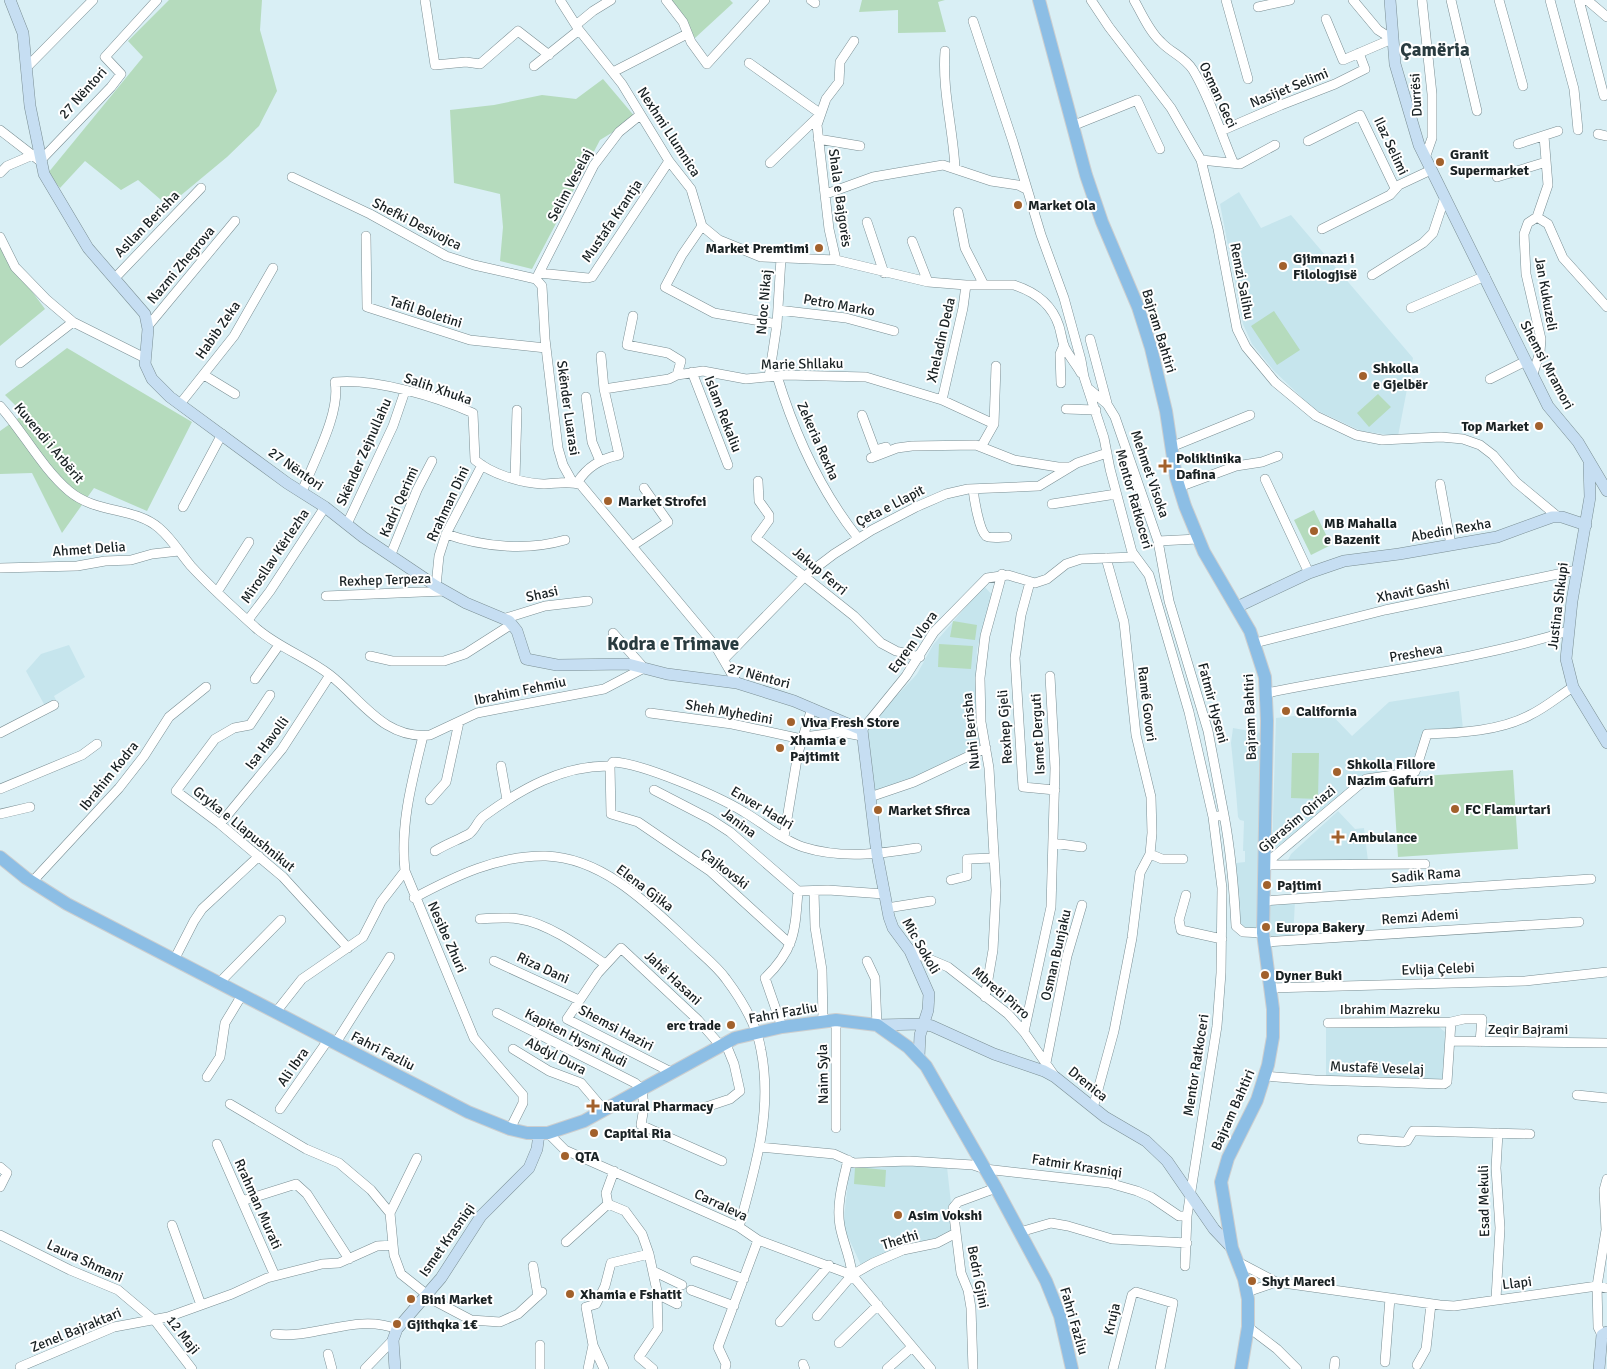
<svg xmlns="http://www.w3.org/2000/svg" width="1607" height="1369" viewBox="0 0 1607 1369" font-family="Signika,sans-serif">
	<rect width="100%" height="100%" fill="#d9eff5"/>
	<path fill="#c6e5ed" d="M1239 192 1261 228 1291 215 1413 358 1398 436 1361 431 1314 409 1274 371 1252 344 1243 324 1220 204Z
		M984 586 993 596 977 649 976 677 980 747 911 780 873 794 866 729 917 674 933 645Z
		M69 645 85 677 54 696 56 700 45 706 26 671 41 654Z
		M1459 691 1463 729 1424 732 1412 771 1365 777 1272 851 1276 718 1329 712 1352 736 1389 702Z
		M1233 728 1261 733 1257 930 1239 928 1236 863 1245 862V851H1243L1244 821 1240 820 1238 817 1236 792 1231 743Z
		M1338 811 1355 829 1364 828 1368 861 1296 862 1288 860 1291 854Z
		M1295 900 1293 940 1264 942 1263 901Z
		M1438 1026 1445 1032 1444 1077 1440 1081 1326 1078V1028Z
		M900 1164 947 1167 954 1230 947 1237 861 1265 843 1226 850 1165Z"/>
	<path fill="#b5dbbd" d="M169 0H262L260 30 277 91 259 126 227 157 168 206 138 180 121 190 85 161 60 188 48 173 143 57 128 41Z
		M670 0H730L733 3 695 38Z
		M862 0H945L938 2 946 32 898 33V10L859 12Z
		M603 79 636 118 600 140 532 269 500 261 503 227 500 194 454 183 450 110 494 105 542 95 576 99Z
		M0 248 45 309 0 346Z
		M1274 311 1300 350 1277 365 1251 326Z
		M67 348 192 422 147 511 94 488 62 533 32 473 0 474V431L24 414 5 395Z
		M1378 394 1391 407 1369 427 1357 413Z
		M1314 510 1331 545 1311 555 1294 520Z
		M953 621 977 625 975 640 950 637Z
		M939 644 973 646 971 669 938 667Z
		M1292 753H1319L1318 799 1291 798Z
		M1513 770 1518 849 1398 857 1393 778Z
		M855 1167 886 1170 885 1187 854 1184Z"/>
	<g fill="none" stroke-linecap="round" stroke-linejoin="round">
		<g stroke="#7a8e93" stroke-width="10">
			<path id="street" d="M425 0 435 65 466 62 480 64 518 31 549 55
				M560 0 579 30 622 84 669 161 691 189 702 226 719 240 761 257 836 260 928 282 966 285H1014C1036 292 1052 304 1059 326 1061 333 1062 340 1064 346 1068 355 1076 364 1081 373
				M666 0 683 22 691 42 707 64 765 0
				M811 0 815 3
				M1091 0 1109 27 1171 108 1201 160 1218 229 1237 329 1246 347 1275 382 1316 416 1356 435 1382 440 1441 437 1463 439 1480 445 1493 455 1516 482 1557 516
				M1134 0C1142 14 1149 31 1161 42 1171 53 1185 57 1193 70 1210 98 1220 131 1233 162
				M1226 0 1248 79
				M1353 0 1378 30 1392 39
				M1422 0 1432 94V138L1425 158
				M1451 0 1477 111
				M1499 0 1523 86
				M1550 0 1574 89 1578 130
				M1579 0 1604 96
				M1587 0 1607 17
				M1258 7 1290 0
				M1326 19 1343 60 1392 39
				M973 21 1013 142 1041 235 1064 298 1081 360 1084 377 1104 438 1110 469 1132 552 1149 575 1189 712 1213 817 1222 888 1221 973 1217 1026 1187 1216 1185 1266
				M576 25 593 11 611 0
				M945 51C942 91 953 128 955 168
				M749 63 821 114 770 163
				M534 66 579 30
				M27 67 93 0
				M613 72 687 34
				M1072 126 1137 100 1160 149
				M0 130 40 161 111 87 121 74 105 57 157 0
				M1221 131 1281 105 1335 84 1365 69 1359 53
				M1598 134 1607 136
				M818 139 860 146
				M1308 141 1360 115 1395 188
				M1518 144 1558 131
				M1201 160 1240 164 1275 145
				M0 173 7 166 35 154
				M292 177 370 214 446 256 474 265 536 279
				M1497 177 1546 162
				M826 194 873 177 943 165 991 181 1018 185 1026 189
				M958 212 965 248 984 285
				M1537 217 1548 224 1563 258 1607 307
				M867 222 884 273
				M702 226 682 255 665 287 714 313 777 324
				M1322 229 1390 195 1399 185 1431 170
				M366 236 367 307 470 340 546 348
				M0 237 15 267 46 299 73 322
				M912 241 928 282
				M836 260 829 229 817 125 826 99 839 82 840 62 854 41
				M539 273 588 278 592 277 669 161
				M1372 275 1423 243 1433 233 1445 197
				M114 279 201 188
				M536 279 542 286 545 339 558 448 563 465 573 483
				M536 279 594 165 619 132 640 115
				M1411 308 1485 276
				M778 310 846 318 894 331
				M633 316 627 345 668 353 681 361 677 375
				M148 326 235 221
				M1090 339 1107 403
				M20 363 73 322 145 358
				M692 372 728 465
				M1533 374 1540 352 1541 339 1526 274 1524 234 1528 223 1537 217 1548 185 1544 136
				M204 375 235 394
				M777 376C795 435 820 490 858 538
				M769 377 777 324 781 258
				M1490 379 1526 361
				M1061 383 1060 354 1064 345
				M604 389 669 379 677 375 703 371 746 379 786 375 866 377 942 400 994 424
				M1089 389 1107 404 1115 417 1158 541 1198 539
				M586 397 592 442 600 461
				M942 400 963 308 966 285
				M180 404 234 336 273 268
				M0 406C24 433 42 468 69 491 96 514 135 507 159 528 172 539 180 553 191 566 211 588 234 608 256 628 279 648 307 657 330 675 361 699 384 740 430 735L477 713 604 689 644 668 613 633
				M1066 409 1096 410
				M862 415 875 450 886 447
				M981 447 994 424 996 366
				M1171 447 1250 415
				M871 458 897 448 912 446 976 445 1014 460 1058 467H1069
				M515 479 517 410
				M1265 479 1309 573
				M758 481 759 501 769 515V520L756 538 854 616 881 643 896 651 920 657
				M577 483C587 467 600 459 619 455L604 389 601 356
				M1440 484 1451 545
				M1179 487 1236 466 1262 462 1278 456
				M973 489C974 498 979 530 986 536 991 539 1001 537 1007 537
				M302 492C313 462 341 413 335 382 375 378 437 397 473 413L475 460C491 474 521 483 543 484 555 484 570 480 581 485L716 647 737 683
				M1052 504 1116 494
				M183 507 222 434
				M347 524 393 426 405 391
				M446 534C483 547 527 551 565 540
				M1158 541 1169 601 1208 731 1224 815
				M632 546 668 522 644 488
				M391 554 417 490 432 461
				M0 568 77 566 105 561 131 560 152 554 179 551
				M1030 582 1021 615 1015 658 1023 787 1055 790
				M436 586 439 556 446 534 482 465
				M217 592 249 542
				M326 596 445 591
				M503 619 545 606 588 601
				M248 620 270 591 325 507
				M1255 643 1385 610 1577 570
				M370 656 392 661H444L465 654 512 624
				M724 659 805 576 834 554 872 530 916 507 946 494 968 489 1039 486 1077 463 1107 453
				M255 679 279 645
				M1267 693C1367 672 1470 662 1568 631
				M270 695 250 725 234 728 215 739 176 791 220 824 283 877 348 948
				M650 713 732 724 797 738 841 732 862 736
				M862 730 906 676 934 632 987 578 1008 575 1035 583 1047 579 1066 564 1081 559 1135 557
				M0 733 54 705
				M423 736C412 781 400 824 405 871L474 1038 523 1095V1103L510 1129
				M501 766 507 800
				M610 766 611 814 638 822 710 871 790 944
				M0 789 82 755 97 744
				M654 790 710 819 730 832 798 891
				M870 797 914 782 986 748
				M430 800 446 782 459 722
				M0 814 30 807
				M1218 816 1224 815C1231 852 1234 888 1236 926L1243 932 1263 933
				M220 824 282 749 330 675
				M784 837 798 753 812 708
				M1053 843 1082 847
				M435 851C446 844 458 840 469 834 476 829 477 821 484 816 521 789 563 765 610 766L613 762C642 763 718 796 744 812 763 823 782 840 803 847 841 859 879 854 917 848
				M1150 854 1162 859H1183
				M1264 865 1366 779 1415 772 1427 734C1460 733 1500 731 1530 715 1545 708 1559 696 1573 687
				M1264 865 1425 864
				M951 880 967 876V859L994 858
				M32 882 119 788 144 756 169 717 206 687
				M798 891 828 890 884 894
				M814 891 815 927 822 970 823 1021
				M1186 895 1179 920 1181 930 1222 939
				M414 898C455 876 499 855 546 856 604 858 650 906 689 942 701 954 716 965 726 979 741 999 757 1026 761 1050 773 1112 755 1168 739 1227
				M1263 901 1591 879
				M887 908 931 901
				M480 919C493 918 507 917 519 919 548 923 582 948 605 964
				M1264 942 1579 922
				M910 951 948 967 1008 1014 1024 1032 1054 1075
				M174 960 194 921 202 909 259 856
				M494 961 579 1000
				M867 961 875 978 877 1025
				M219 983 281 920
				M1270 988 1525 981 1607 972
				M985 997 993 950 996 890 989 768 981 722 980 678 985 636 1002 574
				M276 1012 302 979 363 937 381 902 405 871
				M497 1013 635 1083 642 1089 644 1107 641 1125 722 1161
				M836 1020V1128
				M1451 1022 1464 1019H1482L1480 1042
				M782 1027 765 978C795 949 795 931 798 891
				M1024 1032 1051 907 1055 768 1050 676
				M1450 1041 1607 1043
				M335 1044 390 957
				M513 1049 549 1071 581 1083 604 1110
				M1045 1068 1067 956 1082 905
				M671 1072 567 1019 598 973 621 948 698 1020 720 1045
				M1265 1076 1315 1080 1444 1084 1447 1082 1451 1022 1328 1023
				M207 1077 220 1057 225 1023 242 995
				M1577 1095 1607 1098
				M230 1104 306 1149 339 1163 371 1190 390 1213 394 1255 401 1274 435 1301 471 1320 500 1322 518 1314 542 1292
				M706 1107 730 1099 740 1091 734 1064 725 1042
				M1093 1108 1114 1031 1132 938 1140 873 1150 854 1152 833 1151 797 1136 735 1124 622 1106 558
				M280 1109 328 1040
				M548 1133 565 1150 739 1227 758 1240 852 1275 931 1369
				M1362 1139 1403 1142 1407 1141 1413 1131H1419L1530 1134
				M217 1144 275 1276
				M760 1147 834 1154 854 1163 909 1161 973 1165 985 1169 1109 1183 1137 1191 1151 1197 1179 1216H1187
				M848 1160C843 1181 836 1205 840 1226 843 1243 851 1258 852 1275
				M0 1167 7 1173 0 1187
				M242 1201 296 1184 307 1194 349 1259
				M608 1204 625 1211 642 1234 649 1254 657 1291 658 1329 639 1357 653 1369
				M608 1204 606 1193 614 1171
				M390 1213 417 1158
				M172 1225 201 1305
				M1020 1232 1051 1223 1068 1226 1112 1239 1187 1243
				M0 1235 70 1270 118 1290 156 1322 192 1369
				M566 1242 608 1204
				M695 1261 744 1279
				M1238 1262 1276 1282 1440 1305 1454 1306 1597 1286 1607 1288
				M533 1266 538 1296
				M653 1271 682 1285
				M691 1290 734 1306
				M1247 1292 1276 1282
				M657 1294 677 1304
				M1496 1299 1500 1228 1496 1168 1498 1133
				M817 1316 852 1275 873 1263 903 1250 937 1243 956 1233
				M780 1322 829 1265
				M1248 1327 1277 1349 1297 1369
				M275 1334C316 1339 357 1313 397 1329
				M1602 1335 1598 1327 1597 1286 1606 1230 1604 1190 1607 1179
				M839 1343 878 1305
				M328 1354 332 1369
				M1385 1362 1390 1298
				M803 1364 805 1369
				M1417 1365 1426 1349 1431 1304
				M20 1367 114 1327 168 1317 232 1294 267 1278 322 1264 339 1263 377 1246 393 1245
				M365 1369 393 1340
				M540 1369V1345
				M588 1369 593 1345
				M604 1369 593 1345 586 1307 596 1304 605 1286 611 1263 649 1254
				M725 1369 726 1364 718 1347 758 1240
				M887 1369 912 1347
				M973 1369 971 1308 968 1290 961 1273 953 1208 958 1202 996 1188
				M1113 1369 1132 1295 1136 1292 1173 1303 1160 1369
				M1334 1369 1335 1361"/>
		</g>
		<g stroke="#7a8e93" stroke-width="12">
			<path id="secondary" d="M10 0 23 33 30 106 44 174 88 248 145 314 148 329 145 364 152 379 170 397 287 483 325 507 363 537 436 586 466 603 509 621 517 631 526 659 557 665 628 664 667 674 737 683 794 701 862 730 877 854 889 917 893 928 910 951 929 994 928 1010 920 1035 919 1057
				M1390 0 1395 64 1419 145 1548 406 1578 442 1607 491
				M1589 465 1590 497 1572 601 1566 659 1573 687 1607 743
				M1237 607 1309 573 1344 561 1399 554 1497 537 1552 517H1562L1586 525
				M877 1025 922 1024 932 1026 994 1054 1044 1071 1055 1077 1105 1117 1146 1141 1167 1161 1214 1229 1232 1248
				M395 1369 393 1340 397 1329 441 1278 481 1216 529 1168 537 1149 539 1134
				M1599 1369 1602 1335 1607 1332"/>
		</g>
		<g stroke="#cccecf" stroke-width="14">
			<path id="primary" d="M1039 0 1086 175 1102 222 1138 307 1151 348 1166 411 1176 477 1185 506 1204 552 1250 631 1265 677 1267 721 1263 933 1273 1009V1037L1268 1065 1257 1100 1228 1158 1221 1182 1232 1248 1244 1279 1248 1299V1327L1241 1369
				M0 857 26 878 67 904 468 1112 510 1129 527 1133H548L584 1121 735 1038 782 1027 836 1020 877 1025 908 1047 926 1066 996 1188 1046 1281 1060 1316 1072 1369"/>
		</g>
		<use href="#street" stroke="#fff" stroke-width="9"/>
		<use href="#secondary" stroke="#c6def2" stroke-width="11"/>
		<use href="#primary" stroke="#8cbee5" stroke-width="12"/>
	</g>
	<g fill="#a2612c" stroke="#fff" stroke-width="2">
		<circle cx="1440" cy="162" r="5"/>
		<circle cx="1018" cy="205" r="5"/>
		<circle cx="819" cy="248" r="5"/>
		<circle cx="1283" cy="266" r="5"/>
		<circle cx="1363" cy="376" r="5"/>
		<circle cx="1539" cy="426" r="5"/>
		<path d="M1162.5 458.5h5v5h5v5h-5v5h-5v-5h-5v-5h5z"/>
		<circle cx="608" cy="501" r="5"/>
		<circle cx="1314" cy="531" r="5"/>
		<circle cx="1286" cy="711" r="5"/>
		<circle cx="791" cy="722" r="5"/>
		<circle cx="780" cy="748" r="5"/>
		<circle cx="1337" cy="772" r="5"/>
		<circle cx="1455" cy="809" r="5"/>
		<circle cx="878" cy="810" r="5"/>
		<path d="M1335.5 829.5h5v5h5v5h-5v5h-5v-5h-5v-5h5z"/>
		<circle cx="1267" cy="885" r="5"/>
		<circle cx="1266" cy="927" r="5"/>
		<circle cx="1265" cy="975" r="5"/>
		<circle cx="731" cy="1025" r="5"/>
		<path d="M590.5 1098.5h5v5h5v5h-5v5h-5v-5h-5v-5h5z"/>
		<circle cx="594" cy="1133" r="5"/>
		<circle cx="565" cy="1156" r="5"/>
		<circle cx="898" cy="1215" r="5"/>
		<circle cx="1252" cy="1281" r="5"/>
		<circle cx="570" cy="1294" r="5"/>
		<circle cx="411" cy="1299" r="5"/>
		<circle cx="397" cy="1324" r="5"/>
	</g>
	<g text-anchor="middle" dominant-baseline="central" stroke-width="4" stroke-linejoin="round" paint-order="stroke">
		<g font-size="14" fill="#192123" stroke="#fff">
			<text transform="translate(1289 88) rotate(-22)">Nasijet Selimi</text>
			<text transform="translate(83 93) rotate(-48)">27 Nëntori</text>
			<text transform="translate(1218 95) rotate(65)">Osman Geci</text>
			<text transform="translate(1416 95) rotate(-93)">Durrësi</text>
			<text transform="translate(669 132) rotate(57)">Nexhmi Llumnica</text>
			<text transform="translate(1391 146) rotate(65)">Ilaz Selimi</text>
			<text transform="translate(570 185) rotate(-62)">Selim Veselaj</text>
			<text transform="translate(840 198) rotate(82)">Shala e Bajgorës</text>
			<text transform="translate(612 221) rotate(-56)">Mustafa Krantja</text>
			<text transform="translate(147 224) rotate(-46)">Asllan Berisha</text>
			<text transform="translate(417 224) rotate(27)">Shefki Desivojca</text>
			<text transform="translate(181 265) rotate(-50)">Nazmi Zhegrova</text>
			<text transform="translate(1242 281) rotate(79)">Remzi Salihu</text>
			<text transform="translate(1546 294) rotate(80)">Jan Kukuzeli</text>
			<text transform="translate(764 302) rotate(-85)">Ndoc Nikaj</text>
			<text transform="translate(839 305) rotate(10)">Petro Marko</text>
			<text transform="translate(426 312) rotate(18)">Tafil Boletini</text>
			<text transform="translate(218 330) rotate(-55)">Habib Zeka</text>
			<text transform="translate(1159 331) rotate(73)">Bajram Bahtiri</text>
			<text transform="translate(941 340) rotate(-77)">Xheladin Deda</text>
			<text transform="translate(802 364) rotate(-1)">Marie Shllaku</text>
			<text transform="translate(1547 365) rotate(62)">Shemsi Mramori</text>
			<text transform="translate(438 389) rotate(19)">Salih Xhuka</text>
			<text transform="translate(568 408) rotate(82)">Skënder Luarasi</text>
			<text transform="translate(723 414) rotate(69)">Islam Rekaliu</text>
			<text transform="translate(818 441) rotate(66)">Zekeria Rexha</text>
			<text transform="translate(49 443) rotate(50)">Kuvendi i Arbërit</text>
			<text transform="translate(364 452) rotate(-66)">Skënder Zejnullahu</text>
			<text transform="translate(296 469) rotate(35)">27 Nëntori</text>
			<text transform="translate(1150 474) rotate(71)">Mehmet Visoka</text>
			<text transform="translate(1134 499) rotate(74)">Mentor Ratkoceri</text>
			<text transform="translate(399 502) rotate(-66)">Kadri Qerimi</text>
			<text transform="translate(448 504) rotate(-65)">Rrahman Dini</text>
			<text transform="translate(890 506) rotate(-27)">Çeta e Llapit</text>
			<text transform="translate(1451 530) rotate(-10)">Abedin Rexha</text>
			<text transform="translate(89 549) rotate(-4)">Ahmet Delia</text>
			<text transform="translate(275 556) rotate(-56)">Mirosllav Kërlezha</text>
			<text transform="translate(820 571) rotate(40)">Jakup Ferri</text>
			<text transform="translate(385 580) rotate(-2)">Rexhep Terpeza</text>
			<text transform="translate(1413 591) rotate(-11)">Xhavit Gashi</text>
			<text transform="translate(542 594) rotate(-12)">Shasi</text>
			<text transform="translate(1558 606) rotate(-83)">Justina Shkupi</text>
			<text transform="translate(913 642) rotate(-54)">Eqrem Vlora</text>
			<text transform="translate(1416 653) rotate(-10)">Presheva</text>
			<text transform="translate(759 676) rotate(15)">27 Nëntori</text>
			<text transform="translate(520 691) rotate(-12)">Ibrahim Fehmiu</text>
			<text transform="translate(1213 703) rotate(75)">Fatmir Hyseni</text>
			<text transform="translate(1147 704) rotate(83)">Ramë Govori</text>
			<text transform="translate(729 712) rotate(10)">Sheh Myhedini</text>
			<text transform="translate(1250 717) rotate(-92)">Bajram Bahtiri</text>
			<text transform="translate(1005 727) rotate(-94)">Rexhep Gjeli</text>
			<text transform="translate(971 731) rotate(-96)">Nuhi Berisha</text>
			<text transform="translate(1038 734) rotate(-93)">Ismet Derguti</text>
			<text transform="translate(267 743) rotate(-53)">Isa Havolli</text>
			<text transform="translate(109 776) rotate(-51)">Ibrahim Kodra</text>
			<text transform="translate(762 808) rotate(31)">Enver Hadri</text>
			<text transform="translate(1297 819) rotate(-40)">Gjerasim Qiriazi</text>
			<text transform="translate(739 823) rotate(37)">Janina</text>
			<text transform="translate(244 829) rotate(39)">Gryka e Llapushnikut</text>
			<text transform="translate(725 869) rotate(38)">Çajkovski</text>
			<text transform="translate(1426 875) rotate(-5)">Sadik Rama</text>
			<text transform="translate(645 888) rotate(37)">Elena Gjika</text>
			<text transform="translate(1420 917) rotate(-4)">Remzi Ademi</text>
			<text transform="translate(447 937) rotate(66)">Nesibe Zhuri</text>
			<text transform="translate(921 946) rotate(60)">Mic Sokoli</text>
			<text transform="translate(1056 955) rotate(-77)">Osman Bunjaku</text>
			<text transform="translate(543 968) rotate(25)">Riza Dani</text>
			<text transform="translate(1438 969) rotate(-2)">Evlija Çelebi</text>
			<text transform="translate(673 978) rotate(43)">Jahë Hasani</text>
			<text transform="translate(1001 993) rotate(41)">Mbreti Pirro</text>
			<text x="1390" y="1009">Ibrahim Mazreku</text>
			<text transform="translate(783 1013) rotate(-10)">Fahri Fazliu</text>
			<text transform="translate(616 1028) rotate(28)">Shemsi Haziri</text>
			<text x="1528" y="1029">Zeqir Bajrami</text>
			<text transform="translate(576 1038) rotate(27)">Kapiten Hysni Rudi</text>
			<text transform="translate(383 1051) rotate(27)">Fahri Fazliu</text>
			<text transform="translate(556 1056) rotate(27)">Abdyl Dura</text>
			<text transform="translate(1196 1065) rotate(-81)">Mentor Ratkoceri</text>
			<text transform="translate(293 1067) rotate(-55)">Ali Ibra</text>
			<text transform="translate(1377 1068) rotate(2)">Mustafë Veselaj</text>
			<text transform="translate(823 1074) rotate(-91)">Naim Syla</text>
			<text transform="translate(1088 1084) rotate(39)">Drenica</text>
			<text transform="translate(1233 1110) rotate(-66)">Bajram Bahtiri</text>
			<text transform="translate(1077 1166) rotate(9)">Fatmir Krasniqi</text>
			<text transform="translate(1484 1201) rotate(-91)">Esad Mekuli</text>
			<text transform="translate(258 1204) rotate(66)">Rrahman Murati</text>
			<text transform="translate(721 1205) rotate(25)">Carraleva</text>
			<text transform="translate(447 1240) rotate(-55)">Ismet Krasniqi</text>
			<text transform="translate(900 1240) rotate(-17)">Thethi</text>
			<text transform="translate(85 1261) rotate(25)">Laura Shmani</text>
			<text transform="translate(978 1277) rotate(79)">Bedri Gjini</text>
			<text transform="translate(1517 1283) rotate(-7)">Llapi</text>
			<text transform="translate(1112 1319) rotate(-77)">Kruja</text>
			<text transform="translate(1074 1321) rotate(74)">Fahri Fazliu</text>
			<text transform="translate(76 1330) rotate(-22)">Zenel Bajraktari</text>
			<text transform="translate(183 1335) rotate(52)">12 Maji</text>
		</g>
		<g font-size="14" font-weight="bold" fill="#192123" stroke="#fff" text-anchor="start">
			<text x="1450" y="154">Granit<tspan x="1450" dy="16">Supermarket</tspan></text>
			<text x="1028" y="205">Market Ola</text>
			<text x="809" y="248" text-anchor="end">Market Premtimi</text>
			<text x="1293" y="258">Gjimnazi i<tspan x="1293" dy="16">Filologjisë</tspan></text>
			<text x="1373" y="368">Shkolla<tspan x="1373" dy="16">e Gjelbër</tspan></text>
			<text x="1529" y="426" text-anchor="end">Top Market</text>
			<text x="1176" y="458">Poliklinika<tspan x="1176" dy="16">Dafina</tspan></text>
			<text x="618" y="501">Market Strofci</text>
			<text x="1324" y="523">MB Mahalla<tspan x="1324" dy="16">e Bazenit</tspan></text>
			<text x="1296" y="711">California</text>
			<text x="801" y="722">Viva Fresh Store</text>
			<text x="790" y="740">Xhamia e<tspan x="790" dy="16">Pajtimit</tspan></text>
			<text x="1347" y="764">Shkolla Fillore<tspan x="1347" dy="16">Nazim Gafurri</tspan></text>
			<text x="1465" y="809">FC Flamurtari</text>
			<text x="888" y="810">Market Sfirca</text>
			<text x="1349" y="837">Ambulance</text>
			<text x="1277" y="885">Pajtimi</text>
			<text x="1276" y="927">Europa Bakery</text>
			<text x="1275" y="975">Dyner Buki</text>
			<text x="721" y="1025" text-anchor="end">erc trade</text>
			<text x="603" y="1106">Natural Pharmacy</text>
			<text x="604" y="1133">Capital Ria</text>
			<text x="575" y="1156">QTA</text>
			<text x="908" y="1215">Asim Vokshi</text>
			<text x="1262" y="1281">Shyt Mareci</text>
			<text x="580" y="1294">Xhamia e Fshatit</text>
			<text x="421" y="1299">Bini Market</text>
			<text x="407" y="1324">Gjithqka 1€</text>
		</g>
		<g font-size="19" font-weight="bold" fill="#293b3f" stroke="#fff">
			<text x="1435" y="50">Çamëria</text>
			<text x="673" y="644">Kodra e Trimave</text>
		</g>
	</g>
</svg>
